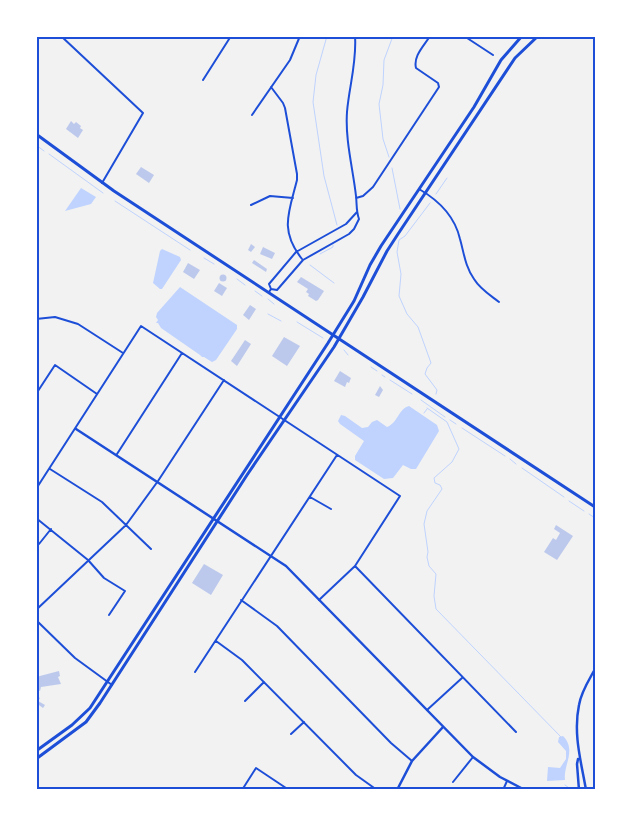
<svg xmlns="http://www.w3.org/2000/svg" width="631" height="826" viewBox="0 0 631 826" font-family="Roboto,sans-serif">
	<rect width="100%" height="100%" fill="#f2f2f2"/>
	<path fill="#bfd3fe" d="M81 188 96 197 91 204 65 211Z
		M162 249 180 257 181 260 162 289H160L153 283 160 251Z
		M180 287 237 325V329L216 360 212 362 204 357H202L200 355 161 328 158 323H156L158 320 156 317 157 313Z
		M409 406 437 425 439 431 416 469H411L403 465 393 478 384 479 355 460V456L364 441 340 424 338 421 341 415 345 416 362 428 368 427 372 422 377 420 387 427C398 423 398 409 409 406Z
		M563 736C577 750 563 765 565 780L547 781 548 767 560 768 566 759V751L558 742 559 737Z"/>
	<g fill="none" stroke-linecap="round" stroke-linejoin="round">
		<path stroke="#bfd3fe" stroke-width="1" d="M327 36 316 75 313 102 324 176 337 225
			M36 145 44 151
			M49 154 103 193
			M389 157 383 139 379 104 383 85 384 60 393 36
			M392 168 400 209
			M436 194 447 178
			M115 201 190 250
			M430 203 405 236 399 240 397 252 401 274 399 296 407 314 418 327 431 363 427 368 425 374 437 390 436 394
			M320 254 333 247V245
			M204 258 214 264
			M310 265 334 283
			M237 279 245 285
			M255 291 262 296
			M268 299 274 304
			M268 314 281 321
			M297 322 323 338
			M344 350 348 355
			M371 367 377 371
			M382 375 385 377
			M390 380 412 394
			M421 400 445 417
			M427 408 447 422 459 449 452 462 434 478 435 483 440 485 442 489 427 511 424 524 428 552 427 557 429 566 436 574 434 596 436 609 561 737
			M424 413 427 409
			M450 420 456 424
			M462 428 505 456
			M510 459 516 464
			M522 468 564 497
			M569 501 584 511
			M589 514 595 518
			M565 785 572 790"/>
	</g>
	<path fill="#bdc9ec" d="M71 121 74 124 76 122 81 126 80 128 83 130 78 138 66 129Z
		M141 167 154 175 149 183 136 174Z
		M251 244 255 247 251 252 248 250Z
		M263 247 275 253 272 259 260 254Z
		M254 260 267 269 266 272 252 263Z
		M188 263 200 270 194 279 183 272Z
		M219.5 278a3.5 3.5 0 1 1 7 0a3.5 3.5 0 1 1-7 0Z
		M301 277 324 291 318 300 316 301 308 296 309 294 306 292 308 289 297 282Z
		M219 283 227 288 222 296 214 291Z
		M250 305 256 309 249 320 243 315Z
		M284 337 300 346 287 366 272 356Z
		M245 340 251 344 237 366 231 361Z
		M340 371 351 378 349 383 347 382 345 387 334 381Z
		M380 386 383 390 379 397 375 395Z
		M556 525 573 536 557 560 544 552 553 538 556 540 560 533 554 529Z
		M204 564 223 575 211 595 192 583Z
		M59 671 60 676 58 677 61 684 41 687 40 691 38 690 37 692 38 693 37 696 40 698 38 701 45 705 43 708 36 703V677Z"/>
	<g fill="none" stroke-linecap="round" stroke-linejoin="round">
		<path stroke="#1d4ed8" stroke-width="2" d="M61 36 143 113 102 183
			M464 36 493 55
			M203 80 231 36
			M271 87 283 103 285 108 297 174V180C289 212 279 230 302 259
			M252 115 290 60 300 36
			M419 189C438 200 455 217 460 239 464 253 465 266 474 279 480 289 490 295 499 302
			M356 198 363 196 373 187 439 87 438 83 416 68C413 56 424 46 430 36
			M251 205 270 196 293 198
			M271 289 277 290 303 260 349 234 354 229 359 219C356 211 357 204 356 196 353 169 345 140 347 112 349 87 357 62 355 36
			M269 292 271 289 269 284 296 252 346 224 357 212
			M36 319 55 317 78 324 123 353
			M36 394 55 365 97 394
			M117 454 182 353
			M50 469 102 502 151 549
			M36 489 141 326 400 496 355 566 319 600
			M310 497 331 509
			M36 518 88 560 104 578 125 591 109 615
			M39 544 51 529
			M355 566 516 732
			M241 600 277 626 391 743 412 761
			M36 610 126 525 158 481 224 380
			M36 620 75 658 112 685
			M216 641 242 660 356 775 377 790
			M195 672 337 455
			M245 701 264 682
			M427 710 462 678
			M291 734 304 722
			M453 782 473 757
			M242 790 256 768 289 790
			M503 790 507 781"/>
		<path stroke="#1d4ed8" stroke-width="2.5" d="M76 429 286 566 473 757 500 777 525 790
			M578 759 577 764 579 790
			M397 790 412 761 443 727
			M586 790C581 761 573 734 579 705 581 692 589 680 595 669"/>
		<path stroke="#1d4ed8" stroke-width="3" d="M36 134 114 191 595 507
			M36 751 72 725 90 708 328 343 354 301 370 265 381 246 474 107 501 60 522 36
			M36 759 86 722 100 703 247 475 334 347 363 297 387 251 398 234 515 58 538 36"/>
	</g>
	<rect width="631" height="826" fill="none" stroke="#ffffff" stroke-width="75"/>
	<rect x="38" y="38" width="556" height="750" fill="none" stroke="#1d4ed8" stroke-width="2"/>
</svg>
